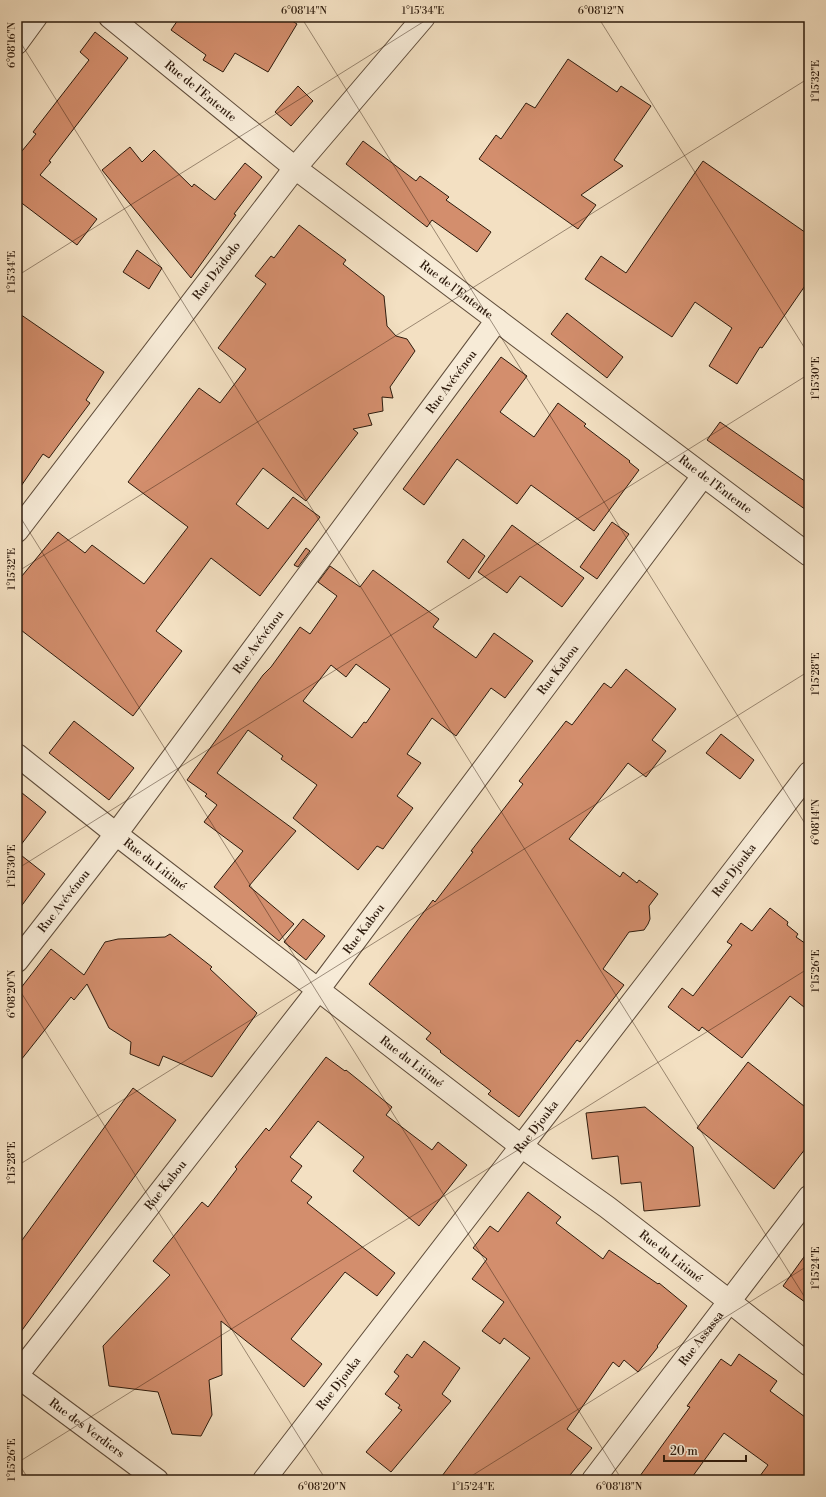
<svg xmlns="http://www.w3.org/2000/svg" width="826" height="1497" viewBox="0 0 826 1497" font-family="'Libre Bodoni',serif">
	<rect width="100%" height="100%" fill="#f3e0c2"/>
	<filter id="stains"><feTurbulence type="fractalNoise" baseFrequency=".005" numOctaves="4"/><feColorMatrix values="0 0 0 0 .2 0 0 0 0 .09 0 0 0 0 .02 0 0 0 .5 -.17"/></filter>
	<radialGradient id="worn" r=".72"><stop offset=".6" stop-color="#630" stop-opacity="0"/><stop offset="1" stop-color="#630" stop-opacity=".3"/></radialGradient>
	<path fill="#d38e6d" stroke="#2e1b0d" fill-rule="evenodd" d="M180 17H286L297 24 268 72 235 53 223 72 203 60 206 55 171 30Z
		M95 32 128 58 49 161 51 162 40 175 97 219 77 245 19 201 17 203V157L36 134 33 132 89 60 80 52Z
		M568 59 617 92 621 86 651 106 614 160 623 166 581 195 596 205 578 229 479 159 496 135 501 139 526 103 535 108Z
		M298 86 313 101 291 126 275 112Z
		M363 141 416 181 420 176 449 197 446 200 491 232 477 252 432 220 427 227 346 164Z
		M130 147 142 162 154 150 192 187 194 184 215 200 245 163 262 177 234 214 236 215 191 278 102 170Z
		M703 161 809 235V280L762 348 760 347 737 384 709 366 732 328 695 302 672 337 585 279 601 256 626 273Z
		M299 225 346 260 343 264 384 296 387 326 396 336 407 339 415 351 390 387 393 398 382 397 383 411 368 414 372 425 353 429 358 433 306 501 263 468 236 504 268 529 293 497 320 517 260 596 211 558 156 631 182 651 133 716 17 627V582L58 532 85 553 92 545 144 584 188 527 128 482 199 388 220 403 246 369 218 348 266 284 255 276 271 256 274 258Z
		M137 250 162 268 149 289 123 272Z
		M17 312 104 372 86 400 90 403 49 458 43 454 17 492Z
		M567 313 623 357 607 378 551 334Z
		M501 357 527 376 500 412 534 437 558 403 586 424 584 426 630 461 629 462 639 470 594 531 531 485 517 504 457 459 424 505 403 489Z
		M720 422 809 484V512L707 440Z
		M612 522 629 534 597 579 580 567Z
		M512 525 584 578 562 607 520 576 507 593 478 572Z
		M463 539 485 556 469 579 447 562Z
		M306 548 310 551 298 567 294 565Z
		M330 566 360 587 373 570 439 619 433 627 476 658 494 633 533 661 505 698 491 688 456 736 432 718 407 754 421 763 397 796 413 808 383 849 377 846 358 870 293 818 317 785 281 759 283 756 248 730 217 773 296 831 249 886 294 924 279 941 214 887 243 851 204 822 217 805 205 796 207 794 187 780 263 675 271 667 300 627 310 634 337 596 318 582ZM356 664 390 689 366 723 364 722 352 738 303 701 331 665 346 677Z
		M626 669 676 709 652 740 666 751 646 777 628 763 569 839 620 877 623 872 637 883 639 880 658 894 649 906 650 919 648 924 644 930 629 932 603 969 624 985 580 1042 577 1040 519 1117 488 1094 491 1091 440 1052 441 1051 426 1039 431 1033 369 984 433 900 435 902 473 852 471 851 523 784 519 781 566 721 572 725 604 683 611 688Z
		M74 721 134 768 109 800 49 753Z
		M721 734 754 760 740 779 706 753Z
		M17 789 46 812 17 850Z
		M17 852 45 874 17 912Z
		M770 908 788 922 787 925 798 934 796 937 809 946V1011L790 996 742 1058 702 1027 699 1031 668 1007 682 988 693 996 732 945 727 942 741 923 752 931Z
		M303 919 325 936 306 960 284 942Z
		M170 934 212 967 210 969 257 1013 212 1077 163 1056 159 1066 130 1054 131 1042 109 1028 87 984 74 1000 71 997 17 1065V993L51 949 84 975 105 942 118 939 165 937Z
		M326 1057 345 1071 346 1070 392 1107 386 1115 432 1150 438 1142 467 1165 419 1226 353 1171 364 1157 318 1121 290 1157 302 1166 291 1181 312 1197 307 1203 395 1273 377 1296 345 1272 291 1339 322 1364 304 1387 221 1321 222 1375 209 1380 212 1415 201 1436 172 1434 158 1392 109 1386 103 1346 170 1275 153 1261 202 1202 208 1207 237 1169 235 1167 266 1128 269 1131Z
		M748 1062 809 1110V1144L774 1189 697 1128Z
		M133 1088 176 1120 17 1337V1247Z
		M645 1107 693 1147 700 1206 644 1211 641 1182 621 1184 618 1156 592 1159 586 1113Z
		M528 1192 561 1217 556 1223 603 1259 609 1250 658 1284 659 1283 687 1306 657 1346 658 1347 638 1372 624 1360 619 1367 613 1362 567 1429 592 1448 566 1480H439L530 1358 504 1338 500 1344 482 1331 504 1302 472 1279 487 1259 473 1248 490 1226 498 1232Z
		M809 1250V1305L783 1286Z
		M424 1341 460 1368 442 1394 451 1401 391 1472 366 1452 402 1410 398 1408 400 1405 385 1394 399 1376 394 1372 407 1354 412 1358Z
		M739 1354 777 1381 770 1391 809 1420V1480H757L768 1465 724 1433 690 1480H637L690 1407 687 1406 721 1359 731 1366Z"/>
	<g fill="none" stroke-linecap="round" stroke-linejoin="round">
		<g stroke="#5f4c3a" stroke-width="24">
			<g id="minor">
				<path id="s1" d="M110 17 295 168 809 555"/>
				<path d="M17 43 36 17"/>
				<path id="s2" d="M17 531 295 168 424 17"/>
				<path id="s3" d="M17 755 116 834 521 1146 607 1207 729 1301 809 1365"/>
				<path id="s4" d="M17 961 116 834 497 320"/>
				<path id="s5" d="M17 1375 318 990 703 476"/>
				<path id="s6" d="M17 1376 157 1480"/>
				<path id="s7" d="M264 1480 809 773"/>
				<path id="s8" d="M593 1480 809 1197"/>
			</g>
		</g>
		<use href="#minor" stroke="#f7ebd7" stroke-width="22"/>
	</g>
	<path fill="none" stroke="#2e1b0d" stroke-width="1" stroke-opacity="0.45" d="M301 17 809 830M598 17 809 355M17 37 809 1304M17 276 431 17M17 512 622 1480M17 572 809 78M17 869 809 374M17 986 326 1480M17 1166 809 671M17 1461 29 1480M17 1463 809 968M465 1480 809 1265"/>
	<g text-anchor="middle" dominant-baseline="central" stroke-width="3.5" stroke-linejoin="round" paint-order="stroke">
		<g font-size="12" fill="#2e1b0d" stroke="#f7ebd7">
			<text stroke="none"><textPath href="#s1" startOffset="117">Rue de l'Entente</textPath></text>
			<text stroke="none"><textPath href="#s2" startOffset="328">Rue Dzidodo</textPath></text>
			<text stroke="none"><textPath href="#s1" startOffset="441">Rue de l'Entente</textPath></text>
			<text stroke="none"><textPath href="#s4" startOffset="724">Rue Avévénou</textPath></text>
			<text stroke="none"><textPath href="#s1" startOffset="765">Rue de l'Entente</textPath></text>
			<text stroke="none"><textPath href="#s4" startOffset="400">Rue Avévénou</textPath></text>
			<text stroke="none"><textPath href="#s5" startOffset="889">Rue Kabou</textPath></text>
			<text stroke="none"><textPath href="#s3" startOffset="176">Rue du Litimé</textPath></text>
			<text stroke="none"><textPath href="#s7" startOffset="770">Rue Djouka</textPath></text>
			<text stroke="none"><textPath href="#s4" startOffset="76">Rue Avévénou</textPath></text>
			<text stroke="none"><textPath href="#s5" startOffset="565">Rue Kabou</textPath></text>
			<text stroke="none"><textPath href="#s3" startOffset="500">Rue du Litimé</textPath></text>
			<text stroke="none"><textPath href="#s7" startOffset="446">Rue Djouka</textPath></text>
			<text stroke="none"><textPath href="#s5" startOffset="241">Rue Kabou</textPath></text>
			<text stroke="none"><textPath href="#s3" startOffset="824">Rue du Litimé</textPath></text>
			<text stroke="none"><textPath href="#s8" startOffset="178">Rue Assassa</textPath></text>
			<text stroke="none"><textPath href="#s7" startOffset="122">Rue Djouka</textPath></text>
			<text stroke="none"><textPath href="#s6" startOffset="87">Rue des Verdiers</textPath></text>
		</g>
	</g>
	<rect width="826" height="1497" fill="none" stroke="#f3e0c2" stroke-width="44"/>
	<path d="M664 1455v6h82v-6" fill="none" stroke="#2e1b0d" stroke-width="2"/>
	<text x="670" y="1455" font-size="12" fill="#2e1b0d" stroke="#f7ebd7" stroke-width="3" paint-order="stroke">20 m</text>
	<rect x="22" y="22" width="782" height="1453" fill="none" stroke="#2e1b0d" stroke-width="1.5"/>
	<g font-size="10" text-anchor="middle" fill="#2e1b0d">
		<text x="304" y="14">6°08'14"N</text>
		<text x="423" y="14">1°15'34"E</text>
		<text x="601" y="14">6°08'12"N</text>
		<text transform="translate(11 45) rotate(-90)" y="4">6°08'16"N</text>
		<text transform="translate(815 81) rotate(-90)" y="4">1°15'32"E</text>
		<text transform="translate(11 272) rotate(-90)" y="4">1°15'34"E</text>
		<text transform="translate(815 378) rotate(-90)" y="4">1°15'30"E</text>
		<text transform="translate(11 569) rotate(-90)" y="4">1°15'32"E</text>
		<text transform="translate(815 674) rotate(-90)" y="4">1°15'28"E</text>
		<text transform="translate(815 822) rotate(-90)" y="4">6°08'14"N</text>
		<text transform="translate(11 866) rotate(-90)" y="4">1°15'30"E</text>
		<text transform="translate(815 971) rotate(-90)" y="4">1°15'26"E</text>
		<text transform="translate(11 994) rotate(-90)" y="4">6°08'20"N</text>
		<text transform="translate(11 1163) rotate(-90)" y="4">1°15'28"E</text>
		<text transform="translate(815 1268) rotate(-90)" y="4">1°15'24"E</text>
		<text transform="translate(11 1460) rotate(-90)" y="4">1°15'26"E</text>
		<text x="322" y="1490">6°08'20"N</text>
		<text x="473" y="1490">1°15'24"E</text>
		<text x="619" y="1490">6°08'18"N</text>
	</g>
	<rect width="100%" height="100%" filter="url(#stains)"/>
	<rect width="100%" height="100%" fill="url(#worn)"/>
</svg>
